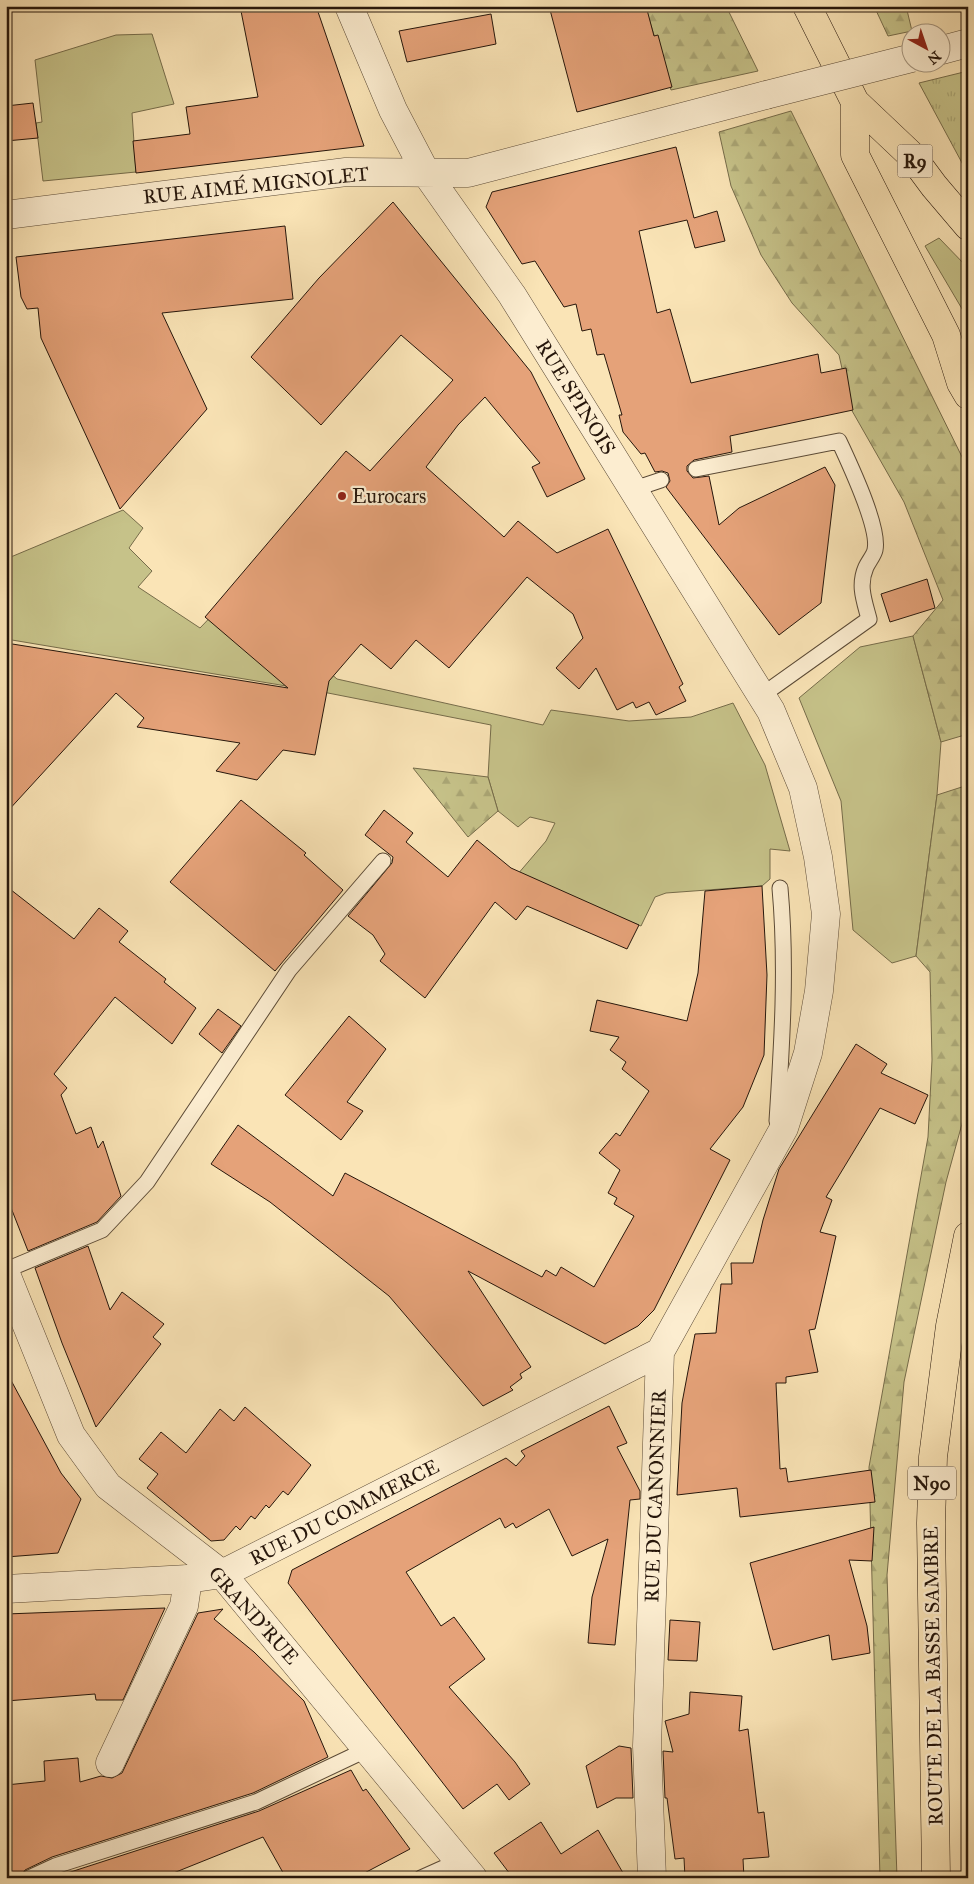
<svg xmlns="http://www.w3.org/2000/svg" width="974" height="1884" viewBox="0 0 974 1884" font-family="'IM FELL Great Primer',serif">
	<defs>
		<pattern id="forest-firs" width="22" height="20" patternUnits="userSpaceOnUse" patternTransform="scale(1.25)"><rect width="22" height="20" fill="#c6c289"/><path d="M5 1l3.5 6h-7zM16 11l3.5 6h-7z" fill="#aaa675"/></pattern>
		<pattern id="park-tufts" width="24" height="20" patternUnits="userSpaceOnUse" patternTransform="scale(1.25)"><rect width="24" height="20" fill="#c6c289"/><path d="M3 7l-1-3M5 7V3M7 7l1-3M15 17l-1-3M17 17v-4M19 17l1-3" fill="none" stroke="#aaa675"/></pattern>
	</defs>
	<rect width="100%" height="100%" fill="#fae4b6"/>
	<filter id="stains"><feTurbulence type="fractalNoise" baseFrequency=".004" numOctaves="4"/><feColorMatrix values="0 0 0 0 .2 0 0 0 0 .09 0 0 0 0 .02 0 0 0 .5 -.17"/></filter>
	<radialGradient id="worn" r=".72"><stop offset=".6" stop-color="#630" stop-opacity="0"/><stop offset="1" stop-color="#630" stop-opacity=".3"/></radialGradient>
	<path fill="#c6c289" stroke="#766c4a" d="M152 34 174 104 132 113 136 172 43 181 36 123 42 122 35 60 116 35Z
		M939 238 968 268V319L925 246Z
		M123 510 143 528 129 548 152 571 138 587 200 628 222 605 286 634 337 679 543 725 551 710 629 721 691 717 733 703 765 765 790 851 770 849V879L762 886 666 893 655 897 641 926 517 875 546 841 555 823 530 817 518 827 498 811 488 777 491 725 328 693 6 639V559Z
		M913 636 941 742 937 795 916 956 892 963 853 930 841 801 799 698 860 647Z"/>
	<path fill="url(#forest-firs)" stroke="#766c4a" d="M645 6H726L758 71 671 90Z
		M874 6H906L912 31 888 36Z
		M791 111 968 469V734L941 742 913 636 943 600 904 502 851 409 839 355 792 303 761 255 731 186 719 132Z
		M413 768 488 777 498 811 468 837Z
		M968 785V1102L946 1182 904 1382 887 1575 897 1878H880L869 1467 928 1137 932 1060 930 972 916 956 937 795Z"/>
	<path fill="url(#park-tufts)" stroke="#766c4a" d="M968 71V174L919 83Z"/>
	<path fill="#e5a279" stroke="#26160b" d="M240 6H316L364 146 136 173 133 141 190 134 186 107 258 97Z
		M549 6H646L654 36 658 35 672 87 577 112Z
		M491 14 496 44 407 62 399 31Z
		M33 103 38 138 6 141V106Z
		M676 147 694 218 717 211 725 241 695 248 687 220 639 231 657 313 670 309 691 383 818 354 821 373 846 368 853 410 730 436 732 452 694 460 687 466V471L693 478 709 476 719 525 739 508 825 467 835 485 821 603 779 635 666 487 670 481 668 473 662 471 655 472 645 453 641 454 623 432 619 415H622L604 354 597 355 591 329 582 331 576 304 564 307 535 261 522 264 486 207 492 192Z
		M393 202 531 372 585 479 547 497 532 467 540 463 485 397 458 425 426 467 504 537 518 521 557 553 608 529 683 684 679 687 686 701 656 715 649 702 636 708 633 702 617 710 596 668 579 689 556 668 583 638 573 614 527 577 449 668 416 640 391 669 361 644 329 681 315 755 283 750 257 780 216 771 240 743 137 727 144 718 116 693 6 813V643L288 688 205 617 346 451 370 471 453 380 401 335 321 425 251 357 319 278Z
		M285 226 293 299 162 313 207 409 120 509 41 338 38 308 27 309 21 297 16 257Z
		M927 579 935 608 890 622 881 594Z
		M241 800 306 853 304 855 343 890 275 971 170 882Z
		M384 810 413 833 406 842 448 877 477 840 511 868 639 925 627 949 527 906 516 920 495 902 425 998 380 961 385 954 373 935 348 916 392 863 393 857 365 835Z
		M6 886 74 939 99 908 128 931 119 942 166 979 164 982 196 1008 172 1044 115 997 54 1074 67 1088 61 1095 76 1134 91 1127 98 1148 103 1141 121 1196 97 1222 28 1251 6 1195Z
		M762 886 767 975 764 1055 743 1107 710 1149 730 1160 654 1310 638 1326 605 1344 468 1271 531 1367 520 1374 522 1378 510 1387 513 1390 483 1406 389 1296 270 1202 211 1164 238 1125 333 1196 345 1173 542 1277 546 1270 556 1276 561 1267 594 1287 634 1216 614 1204 617 1198 608 1193 620 1170 599 1153 616 1133 620 1136 649 1091 622 1069 626 1062 610 1050 619 1037 590 1031 597 1000 687 1021 698 973 705 891Z
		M218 1009 241 1026 222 1053 199 1034Z
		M349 1016 386 1049 347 1102 363 1111 341 1140 285 1095Z
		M856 1044 887 1064 881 1073 928 1095 915 1124 880 1108 826 1197 832 1200 820 1232 836 1236 815 1329 809 1330 818 1372 786 1377V1383H776L780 1469 786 1468 788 1482 871 1470 875 1502 740 1517 737 1488 677 1495 682 1403 695 1334 716 1333 721 1284H732L731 1263H753L763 1220 779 1169Z
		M88 1246 110 1310 122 1292 164 1324 153 1337 161 1344 96 1427 62 1343 35 1268Z
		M6 1371 61 1473 81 1499 58 1553 6 1557Z
		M609 1406 627 1443 617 1447 640 1491V1499L630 1500 615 1645 588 1643 592 1597 608 1539 572 1556 549 1509 516 1528 513 1523 505 1528 500 1518 406 1572 441 1626 454 1617 485 1659 449 1687 515 1762 530 1784 509 1800 497 1784 463 1809 288 1583 292 1570 506 1458 516 1466 525 1456 521 1451Z
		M245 1407 311 1465 288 1495 283 1491 269 1508 266 1505 255 1519 251 1516 240 1530 236 1526 224 1540 211 1541 147 1488 158 1474 139 1459 161 1432 186 1453 220 1409 234 1421Z
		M874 1527 872 1561 849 1560 867 1626 870 1653 832 1660 829 1635 773 1650 750 1563Z
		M165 1608 123 1700H96L95 1694 6 1701V1614Z
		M223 1609 214 1619 254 1652 304 1701 328 1757 253 1793 52 1857 25 1870 20 1878H6V1785L45 1781 44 1761 78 1758 80 1782 101 1776 112 1778 122 1773 198 1613Z
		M670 1620 700 1622 697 1661 668 1660Z
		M690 1692 742 1696 739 1731 748 1729 758 1813 764 1812 769 1857 743 1859 744 1878H685L684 1858 675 1859 667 1798H665L663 1751 673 1752 665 1721 689 1714Z
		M619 1746 631 1748 633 1798H616L597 1808 586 1766Z
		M351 1770 363 1791 366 1789 410 1849 355 1878H286L263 1837 161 1878H52L259 1811Z
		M541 1822 561 1854 598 1830 626 1878H513L494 1853Z"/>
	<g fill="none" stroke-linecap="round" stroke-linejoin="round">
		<g stroke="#5b4a36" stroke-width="17">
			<path id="service" d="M696 469 839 441C849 463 880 527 875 550 874 555 869 561 866 567 858 585 864 600 869 619L761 696
				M634 489 661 480
				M777 1121C782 1043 787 966 780 888
				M6 1270 102 1230 147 1182 289 970 383 861
				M29 1878 55 1866 256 1802 368 1749
				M421 1878 459 1861"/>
		</g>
		<g stroke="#5b4a36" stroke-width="29">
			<path id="minor" d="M349 6 393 110 426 173 512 295 771 711 803 788 818 857 826 914 819 991 808 1053 784 1128 660 1352 647 1746 652 1878
				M942 50 968 43
				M6 215 346 172 468 173 766 95
				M222 1574 660 1352
				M110 1763 184 1606 188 1579"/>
		</g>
		<g stroke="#5b4a36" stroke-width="29">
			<path id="tertiary" d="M6 1274 71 1435 108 1486 222 1574 473 1878
				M6 1589 188 1579 222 1574"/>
		</g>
		<g stroke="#26160b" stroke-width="29">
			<path id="trunk" d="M936 1878 931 1523 933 1457 950 1326 968 1236"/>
		</g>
		<g stroke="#26160b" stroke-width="29">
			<path id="motorway" d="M807 6 855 102 911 155 934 186 968 226
				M855 102V155L946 335 961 383 968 395"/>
		</g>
		<use href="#service" stroke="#fcedd0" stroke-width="15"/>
		<use href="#minor" stroke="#fcedd0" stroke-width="28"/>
		<use href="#tertiary" stroke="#fcedd0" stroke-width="28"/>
		<use href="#trunk" stroke="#fae4b6" stroke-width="28"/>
		<use href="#motorway" stroke="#fae4b6" stroke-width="28"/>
		<g stroke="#5b4a36" stroke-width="29" stroke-linecap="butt">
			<path id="minor-bridge" d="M766 95 912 58"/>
		</g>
		<use href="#minor-bridge" stroke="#fcedd0" stroke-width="28"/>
	</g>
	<circle fill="#8f2418" stroke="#fcedd0" stroke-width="2" cx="342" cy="496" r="5"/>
	<g text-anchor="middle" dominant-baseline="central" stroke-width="4.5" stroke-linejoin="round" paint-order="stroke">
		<g fill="#fcedd0" stroke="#665646" stroke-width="1">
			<rect x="897.5" y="144.5" width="35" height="33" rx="4"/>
			<rect x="908" y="1466.5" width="48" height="33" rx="4"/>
		</g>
		<g font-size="19" font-weight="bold" fill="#26160b">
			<text x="915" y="161">R9</text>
			<text x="932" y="1483">N90</text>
		</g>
		<g font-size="20" fill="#26160b" stroke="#fcedd0">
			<text transform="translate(256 185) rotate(-6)">RUE AIMÉ MIGNOLET</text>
			<text transform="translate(576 397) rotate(58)">RUE SPINOIS</text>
			<text transform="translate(655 1496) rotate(-88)">RUE DU CANONNIER</text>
			<text transform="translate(344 1512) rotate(-27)">RUE DU COMMERCE</text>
			<text transform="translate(254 1615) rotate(48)">GRAND'RUE</text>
			<text transform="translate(933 1676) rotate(-91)">ROUTE DE LA BASSE SAMBRE</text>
		</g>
		<g font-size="20" fill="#26160b" stroke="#fcedd0" text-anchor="start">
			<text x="352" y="496">Eurocars</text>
		</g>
	</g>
	<rect width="974" height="1884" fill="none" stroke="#fae4b6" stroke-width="25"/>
	<rect x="8" y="8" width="959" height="1869" fill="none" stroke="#26160b" stroke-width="2.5"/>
	<rect x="12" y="12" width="949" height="1859" fill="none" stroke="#26160b"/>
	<g transform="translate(926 48) rotate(140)"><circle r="24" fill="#fcedd0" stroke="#a69781"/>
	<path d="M0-4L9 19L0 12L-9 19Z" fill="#8f2418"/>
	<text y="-8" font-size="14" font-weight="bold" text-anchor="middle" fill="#26160b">N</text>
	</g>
	<rect width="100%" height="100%" filter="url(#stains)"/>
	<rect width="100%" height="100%" fill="url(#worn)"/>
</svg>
